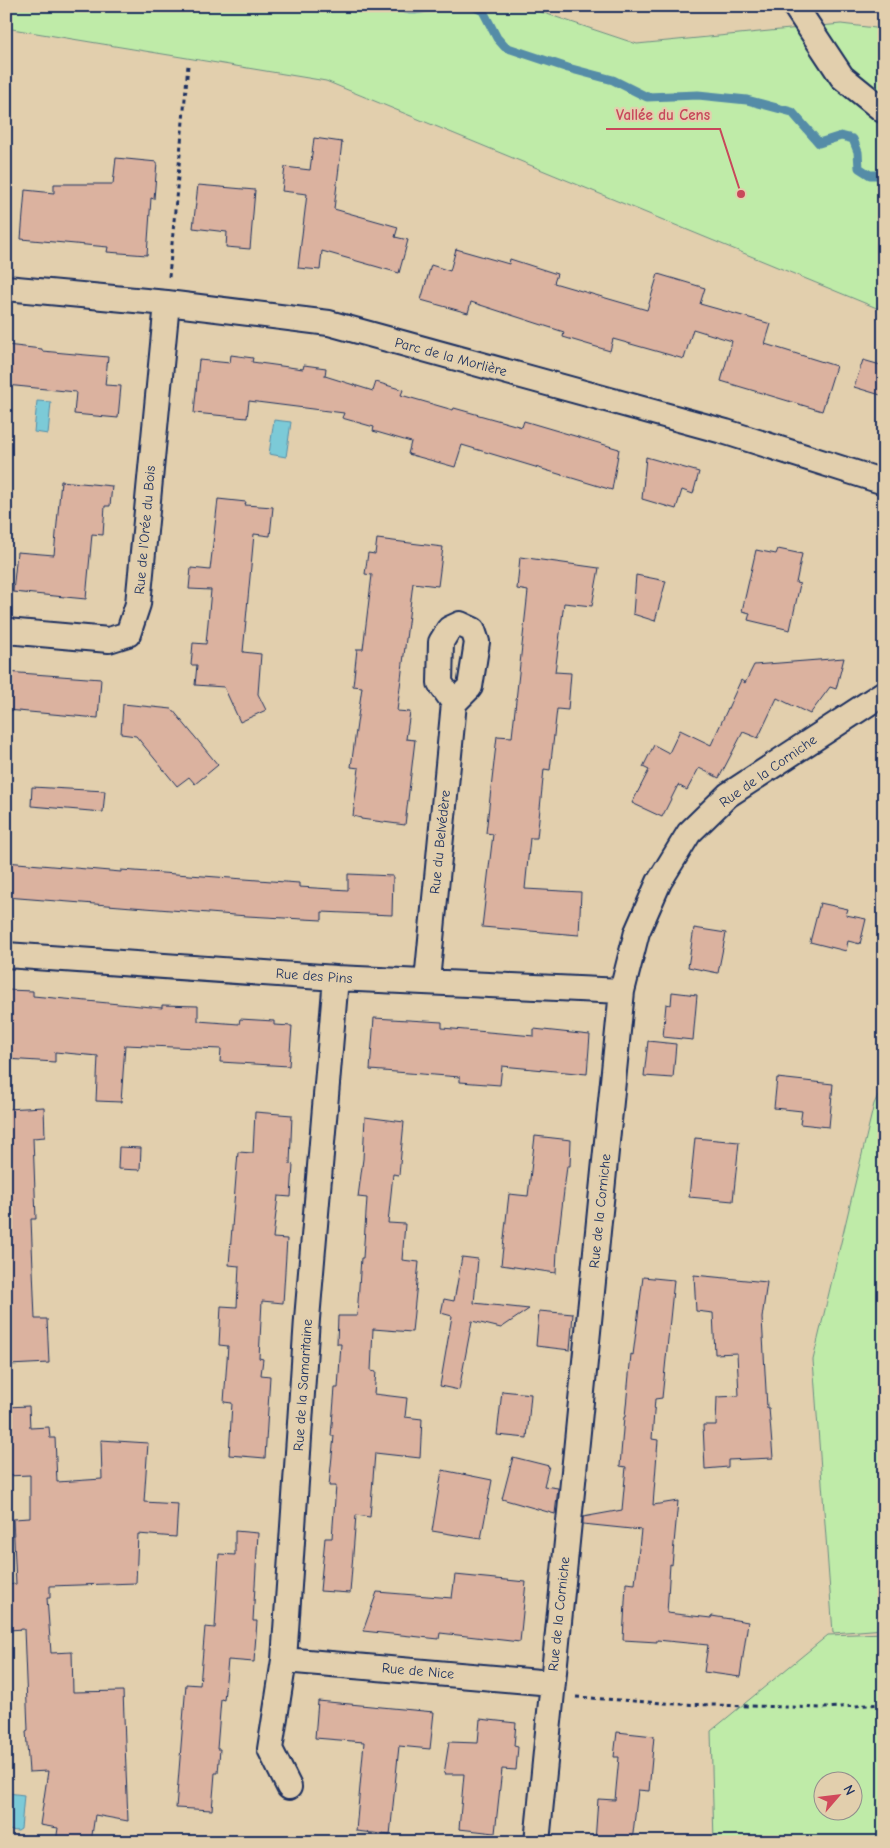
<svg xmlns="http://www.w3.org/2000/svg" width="890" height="1848" viewBox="0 0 890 1848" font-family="'Comic Neue',sans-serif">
	<rect width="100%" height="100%" fill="#e2cfad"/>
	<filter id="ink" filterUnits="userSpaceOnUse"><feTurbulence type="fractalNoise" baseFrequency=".02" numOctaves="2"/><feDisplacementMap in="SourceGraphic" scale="10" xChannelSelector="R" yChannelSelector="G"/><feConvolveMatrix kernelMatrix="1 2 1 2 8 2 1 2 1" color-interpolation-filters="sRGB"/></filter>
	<g filter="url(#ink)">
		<path fill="#bfeba8" stroke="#6d8d83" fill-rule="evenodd" d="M6 6H523L637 44 841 24 884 29V311L326 81 6 28Z
			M884 1082V1629L833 1633 813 1360 874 1104Z
			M884 1633V1842H714L711 1731 828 1635ZM822 1780H852V1810H822Z"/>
		<path fill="#7bcad7" stroke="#558ca7" d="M37 401 51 402 48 434 34 432Z
			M274 420 291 422 286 457 269 454Z
			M8 1793 24 1795 21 1829 18 1831 6 1830Z"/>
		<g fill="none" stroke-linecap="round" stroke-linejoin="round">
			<path stroke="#558ca7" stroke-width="9" d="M396 6C410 12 421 10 435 6
				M473 6 483 11 497 38 505 47 568 68 613 80 647 97 698 95 747 100 792 112 819 143 841 136 853 139 858 152 859 168 870 175H884"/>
		</g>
		<path fill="#dbb29f" stroke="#1b2f5e" d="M314 138 342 142 334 209 398 227 395 237 408 240 399 273 322 251 320 270 298 268 307 194 282 191 285 167 310 170Z
			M116 158 157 162 154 199 151 198 147 255 107 252 108 247 21 239 25 190 54 193V184H113Z
			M198 185 255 190 250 249 226 247 227 232 193 228Z
			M456 249 509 264 510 259 557 274 554 283 647 310 658 274 705 288 700 304 771 324 765 344 836 366 822 411 721 381 732 341 693 329 684 359 613 339 610 351 563 337 564 332 471 302 468 313 421 300 431 265 450 271Z
			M6 345 42 349V351L108 357 105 385 121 386 118 418 74 414 76 392 6 385Z
			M231 355 253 358 252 362 303 369 304 365 326 368 325 376 373 391 376 382 403 390 401 395 453 410 454 408 522 427 524 421 619 449 612 490 462 445 455 467 408 454 411 442 373 431 374 427 342 418 344 413 249 401 247 418 194 413 199 360 230 363Z
			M863 360 884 366V396L854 387Z
			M646 457 699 472 693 494 682 490 676 509 642 499Z
			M61 481 112 486 110 506H105L103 535 92 534 86 599 13 592 17 552 54 555Z
			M218 499 246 502 245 505 273 507 270 536 254 534 243 652 261 654 258 694 266 710 240 722 224 687 195 685 197 665H191L193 643 206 644 211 590 189 589 191 568 210 570Z
			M377 539 443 547 438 586 413 583 397 711 410 712 406 739 415 740 405 825 361 819V818L353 816 359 768 351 767 362 687 353 686 357 649H363L372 575 365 574 368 553 375 554Z
			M778 549 802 554 796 583 800 584 790 630 748 620 750 613 742 611 756 550 776 554Z
			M520 557 599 568 592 606 564 603 555 672 571 673 568 710 557 709 550 770 544 769 537 838H530L525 889 581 892 579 935 482 927 493 834 486 833 497 736 512 737 528 591 517 589Z
			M636 575 666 581 655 621 633 614Z
			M844 658 836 689 830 687 810 714 777 698 758 738 743 732 719 778 699 768 687 790 678 785 662 817 632 803 649 770 643 767 654 745 669 753 680 730 711 745 741 680 745 683 754 665Z
			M6 672 101 679 98 718 6 710Z
			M123 704 172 709 218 765 195 784 189 777 177 786 136 736 121 734Z
			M32 787 105 791 103 812 31 806Z
			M6 862 121 872V870L299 883V887L348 890V874L393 876 392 915 322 912V920L247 916 6 897Z
			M820 903 848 909 846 915 866 919 860 944 848 941 846 951 810 942Z
			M694 928 726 933 718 973 688 967Z
			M7 990 33 991V996L162 1008V1005L198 1006V1021L239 1024 240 1019 274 1021V1025L292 1026 289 1066 220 1062 221 1049 125 1045 121 1102 96 1101 98 1056 55 1052V1062L6 1059Z
			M672 992 697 995 693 1040 663 1037 666 1004 671 1005Z
			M374 1018 442 1022V1028L534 1036V1029L590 1035 587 1074 502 1066 500 1085 460 1082V1077L370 1070Z
			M648 1041 676 1044 673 1078 644 1076Z
			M777 1078 833 1084 829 1127 800 1124 802 1111 774 1108Z
			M44 1107 45 1137 33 1138 36 1219H31L35 1319H47L49 1363 9 1365 6 1305V1109Z
			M255 1112 292 1115 290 1164 293 1165 291 1197 278 1196 273 1238 287 1239 283 1303 262 1301 259 1358 263 1359 261 1375 270 1376 265 1458 229 1455 232 1403 224 1402 228 1346 219 1345 221 1306 237 1307 239 1266 229 1265 238 1152 253 1153Z
			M365 1117 404 1122 399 1175 393 1174 388 1223 405 1224 402 1260 419 1262 412 1332 373 1329 371 1371 376 1372 374 1394 407 1398 405 1417 422 1419 420 1458 375 1453 370 1517 356 1515 350 1593 320 1591 325 1538H332L336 1486H329L334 1436H331L335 1388H338L341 1344H337L338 1316H357L361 1258H363L367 1198 358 1197 363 1159Z
			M535 1136 571 1140 570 1166H567L557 1249 556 1273 501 1265 509 1194 528 1196Z
			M695 1138 739 1142 733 1201 689 1197Z
			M119 1147 141 1148 140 1170 118 1169Z
			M462 1257 478 1259 474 1303 529 1309 501 1328 472 1321 459 1390 440 1386 452 1316 441 1313 444 1299 454 1301Z
			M694 1275 767 1282 762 1318 767 1408H769L773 1458 728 1460V1467L705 1469 703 1425H716L717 1397 739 1396 737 1353 715 1354 713 1313 696 1311Z
			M643 1277 674 1280 662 1398 655 1399 652 1439 658 1440 653 1505 678 1501 672 1565 670 1564 667 1613 711 1618 712 1616 748 1622 740 1677 704 1672 708 1645 657 1640V1642L623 1640 626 1583 635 1584 641 1530 583 1524V1517L622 1510 626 1467 620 1466 624 1417H625L631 1354 633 1355Z
			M539 1311 573 1314 570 1350 536 1346Z
			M502 1391 531 1394 527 1438 497 1435Z
			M29 1406 30 1428 49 1427 50 1438H55L57 1482 102 1479 101 1440 148 1443 144 1502 178 1504 176 1537 138 1534 136 1583 50 1586V1598H47L51 1653 72 1652 73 1692 123 1691 128 1821 95 1815 91 1842H56L58 1828 40 1825 48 1771 29 1772 26 1731 28 1730 24 1629 9 1630 7 1585 16 1584 13 1519 30 1518V1475L6 1476V1407Z
			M513 1457 549 1466 544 1486 558 1488 555 1514 502 1499Z
			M442 1470 492 1480 481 1539 432 1531Z
			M235 1531 258 1533 253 1621H257L254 1662 228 1660 224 1700 221 1699 217 1749H220L218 1773H215L212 1810 176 1808 186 1684 200 1685 205 1627 215 1628 219 1554 235 1555Z
			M455 1575 526 1582 520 1642 440 1633 439 1639 363 1631 377 1592 452 1598Z
			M318 1701 434 1712 430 1749 399 1746 390 1835 356 1831 364 1742 315 1738Z
			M480 1719 516 1723 514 1746 518 1747 516 1770 502 1769 495 1833 459 1829 464 1774H444L449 1742 478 1743Z
			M617 1732 654 1736 649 1791 638 1790 632 1842H595L598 1799 615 1800 619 1757H614Z"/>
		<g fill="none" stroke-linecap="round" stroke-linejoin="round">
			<g stroke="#1b2f5e" stroke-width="28">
				<path id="minor" d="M795 6 842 77 884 111
					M6 288 167 303 329 323 726 432 884 482
					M6 631 109 640 128 634 138 604 167 303
					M6 955 336 978 622 991
					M427 981 454 703 440 683 441 642 449 629 460 624 473 630 477 642 470 687 454 703
					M284 1660 552 1683
					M289 1787 270 1749 284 1660 307 1319 336 978
					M537 1842 622 991 637 932 659 882 689 833 728 795 884 693"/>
			</g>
			<path stroke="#1b2f5e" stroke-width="3" stroke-dasharray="4 4" stroke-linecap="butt" d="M169 277 188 65
				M576 1697 677 1704 824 1708 884 1704"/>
			<use href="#minor" stroke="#e2cfad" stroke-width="24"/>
		</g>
	</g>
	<g text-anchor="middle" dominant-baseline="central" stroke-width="4.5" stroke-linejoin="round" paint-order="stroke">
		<g font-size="14" fill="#1b2f5e" stroke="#e2cfad">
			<text transform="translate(451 357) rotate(15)">Parc de la Morlière</text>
			<text transform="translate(145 530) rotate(-85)">Rue de l'Orée du Bois</text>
			<text transform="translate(768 771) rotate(-35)">Rue de la Corniche</text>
			<text transform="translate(440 842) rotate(-84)">Rue du Belvédère</text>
			<text transform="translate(314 976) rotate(4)">Rue des Pins</text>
			<text transform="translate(600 1211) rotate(-84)">Rue de la Corniche</text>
			<text transform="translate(303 1385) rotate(-86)">Rue de la Samaritaine</text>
			<text transform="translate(559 1614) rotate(-84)">Rue de la Corniche</text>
			<text transform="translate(418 1671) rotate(5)">Rue de Nice</text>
		</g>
	</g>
	<path fill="none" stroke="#c8485b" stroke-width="2" d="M741 194L720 129H606"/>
	<circle fill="#c8485b" stroke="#e2cfad" stroke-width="2" cx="741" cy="194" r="5"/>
	<g font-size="15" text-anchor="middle" font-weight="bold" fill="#c8485b" stroke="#e2cfad" stroke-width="4.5" stroke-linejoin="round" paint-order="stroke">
		<text x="663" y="120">Vallée du Cens</text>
	</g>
	<rect width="890" height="1848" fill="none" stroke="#e2cfad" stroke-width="25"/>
	<rect x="12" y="12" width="865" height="1823" fill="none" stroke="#1b2f5e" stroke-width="2" filter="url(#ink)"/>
	<g transform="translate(838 1796) rotate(62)"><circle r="24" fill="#e2cfad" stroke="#928f8d"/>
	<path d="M0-4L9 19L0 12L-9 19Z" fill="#d1495b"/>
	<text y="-8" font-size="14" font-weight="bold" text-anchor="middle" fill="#1b2f5e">N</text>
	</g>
</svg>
